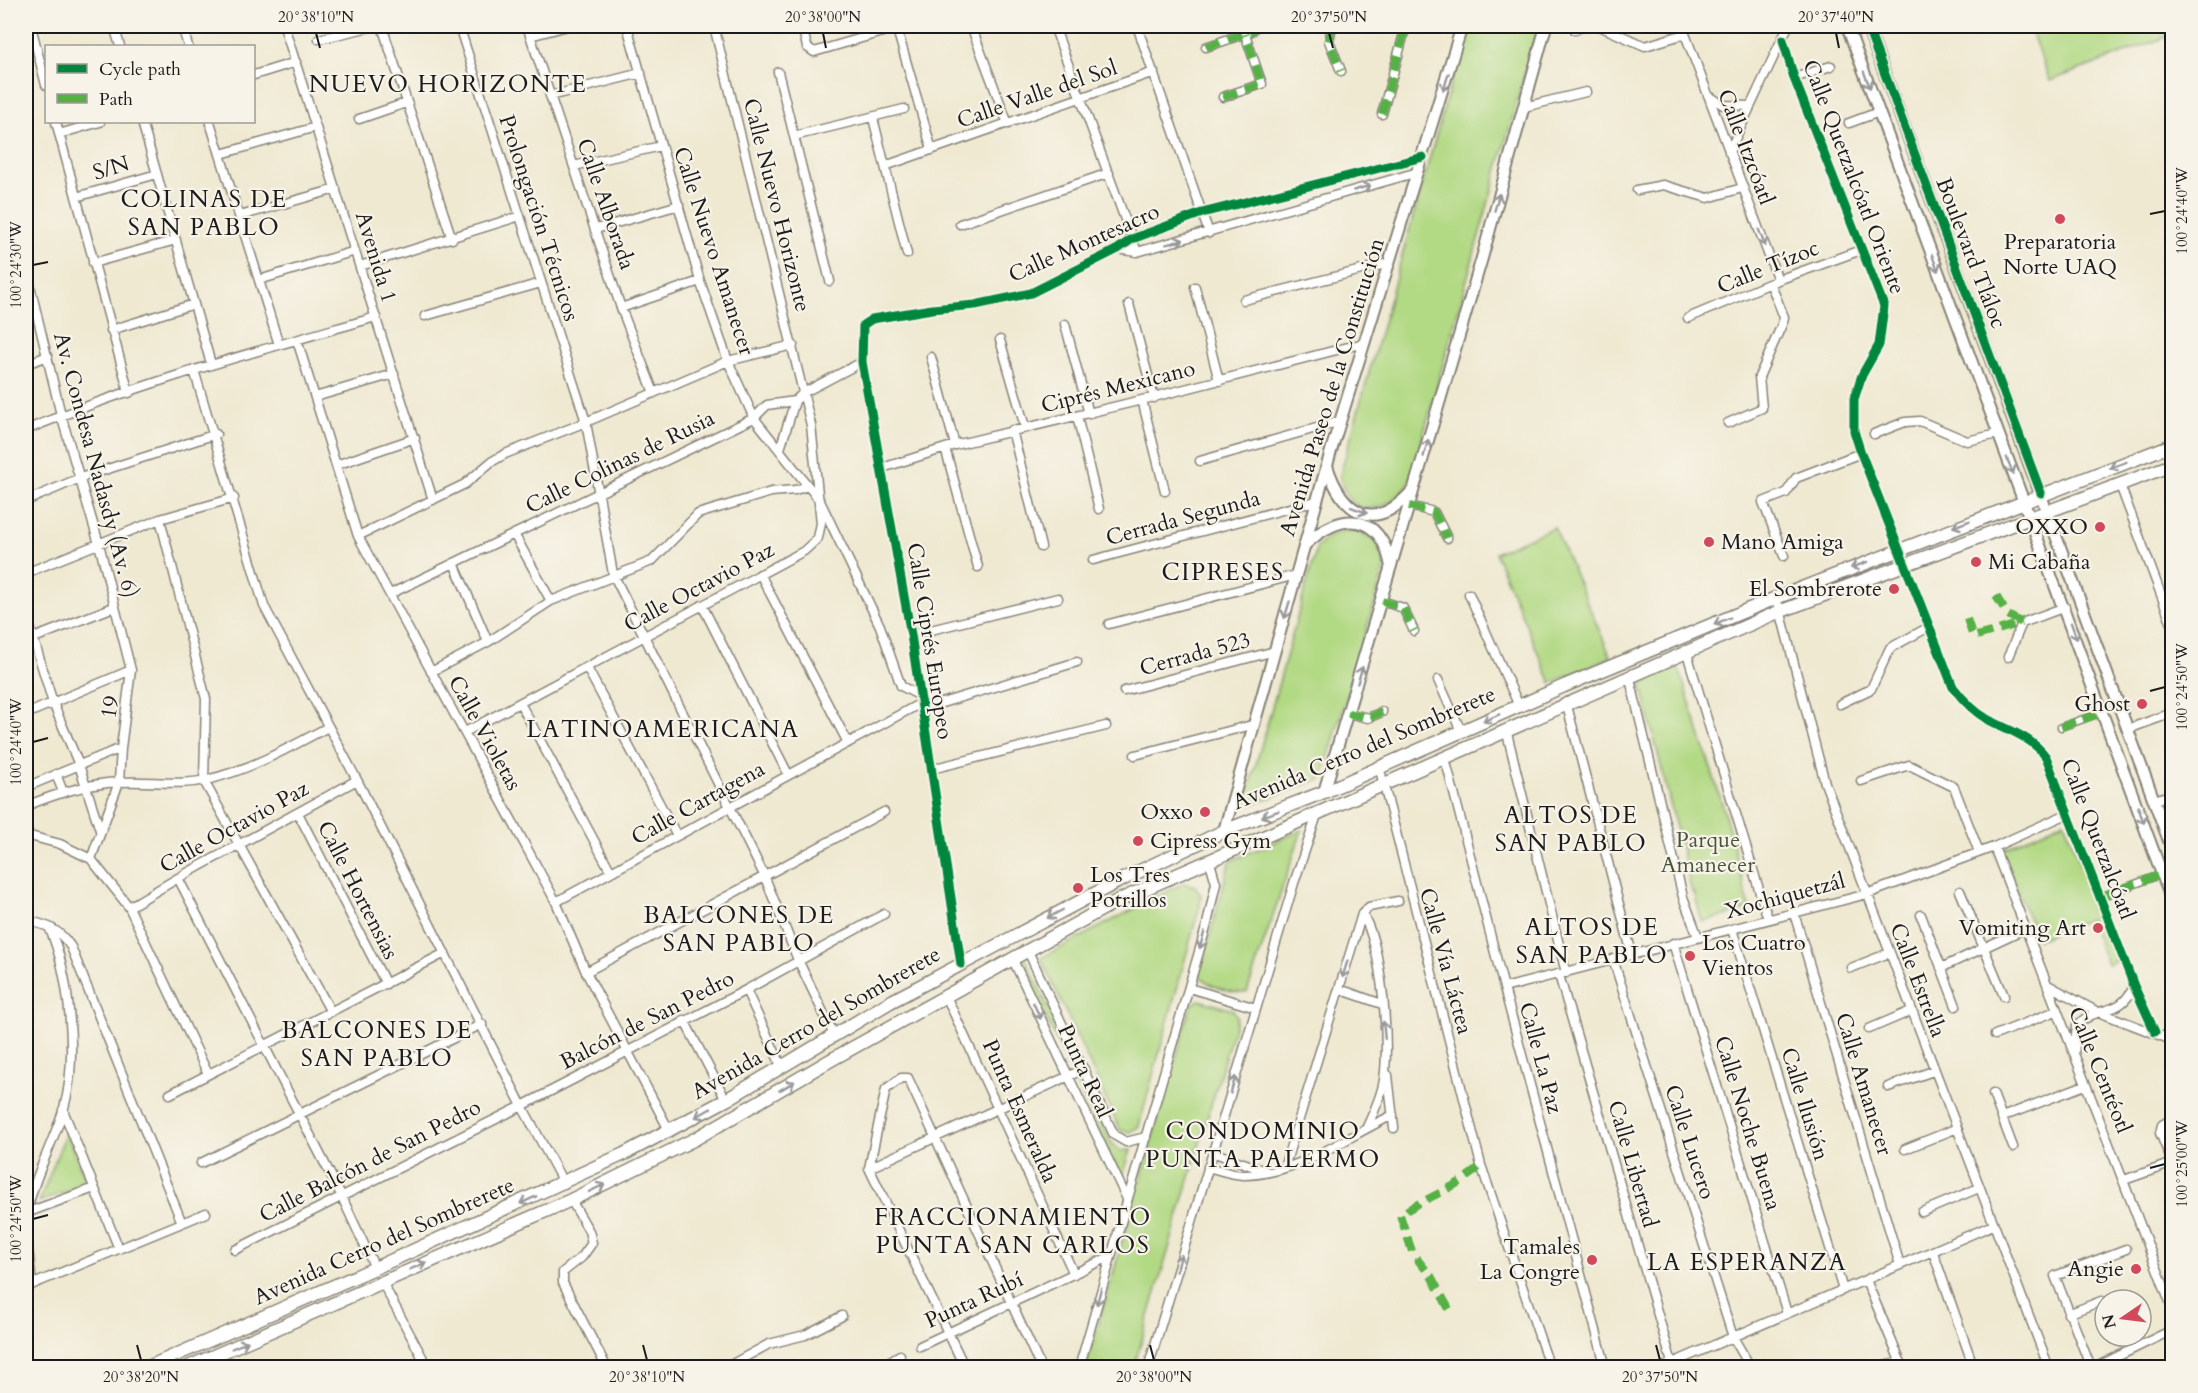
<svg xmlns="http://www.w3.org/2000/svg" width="2198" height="1393" viewBox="0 0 2198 1393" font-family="Cardo,serif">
	<rect width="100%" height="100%" fill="#f7f3e8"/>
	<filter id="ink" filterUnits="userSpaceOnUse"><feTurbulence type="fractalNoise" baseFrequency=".0167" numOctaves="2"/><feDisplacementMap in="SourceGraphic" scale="12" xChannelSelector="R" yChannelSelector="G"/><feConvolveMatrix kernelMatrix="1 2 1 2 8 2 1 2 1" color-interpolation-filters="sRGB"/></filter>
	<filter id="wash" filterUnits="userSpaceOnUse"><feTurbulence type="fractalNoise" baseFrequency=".008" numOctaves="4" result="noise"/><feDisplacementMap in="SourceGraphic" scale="24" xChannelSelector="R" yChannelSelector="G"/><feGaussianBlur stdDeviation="1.35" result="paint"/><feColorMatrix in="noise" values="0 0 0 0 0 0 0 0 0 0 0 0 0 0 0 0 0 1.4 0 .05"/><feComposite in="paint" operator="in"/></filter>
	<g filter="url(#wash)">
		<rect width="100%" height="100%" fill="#efe9d2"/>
		<path fill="#b2d984" stroke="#677a50" stroke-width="1.5" d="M1467 26H1538L1410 482C1388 514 1347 523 1340 475Z
			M2029 26H2172V35L2050 81Z
			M1554 527 1611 657 1551 683 1495 553Z
			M1347 530 1359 532 1377 541 1385 567 1322 779 1244 807 1317 547 1330 535Z
			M1678 666 1722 803 1750 909 1702 922 1694 892 1692 893 1641 684Z
			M2064 821 2117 960 2107 964 2089 919 2037 940 2001 850Z
			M1302 830 1247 992C1234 995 1207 986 1199 975L1230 861Z
			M1183 883 1195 886 1201 895 1200 905 1139 1126 1131 1132 1120 1130 1041 958Z
			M1026 959 1074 1064 1069 1067 1020 962Z
			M1199 1000 1233 1010 1237 1017 1134 1367H1086L1191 1005Z
			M1082 1080 1111 1142 1120 1151 1131 1150 1122 1178 1076 1083Z
			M66 1133 87 1184 39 1202Z"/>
	</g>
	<g filter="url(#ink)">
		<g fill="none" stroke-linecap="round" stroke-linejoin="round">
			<g stroke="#868277" stroke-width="9">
				<path id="pedestrian" d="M2061 727 2103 712
					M2100 897 2162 874"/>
			</g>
			<g stroke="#868277" stroke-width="11">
				<path id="minor" d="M31 26 46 85
					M114 26 120 46
					M182 26 188 46
					M284 26 433 500
					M382 26 452 239
					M459 26 586 422 613 574 764 875 798 960 834 1035
					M527 26 621 308 654 393
					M627 26 700 281 728 361 754 418 820 501 880 626 901 686 920 696
					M802 26 807 47 814 52 896 28
					M896 26 932 150
					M971 26 1008 124
					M1054 26 1137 252
					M1137 26 1209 233
					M1332 26 1329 41 1341 71
					M1599 26 1645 46 1685 34
					M1682 26 1778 280
					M183 28 192 26
					M1575 30 1584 26
					M530 36 568 26
					M319 39 374 26
					M1783 40 1794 78 1884 306 1879 345 1862 375 1854 399V431L1861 453 1953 687C1963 700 1973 711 1987 719 2008 730 2032 737 2046 757L2134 986 2155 1032
					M1206 47 1252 31 1256 26
					M778 72 830 281
					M254 75 296 62
					M1794 78 1831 66
					M1708 95 1723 105 1749 106
					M550 96 641 73
					M1223 97 1262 84 1245 34
					M1524 107 1586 92
					M1382 114 1406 26
					M873 118 907 254
					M359 119 406 103
					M56 122 129 393
					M142 122 211 364
					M210 122 279 345
					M1849 123 1879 112
					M59 134 100 122
					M794 136 904 109
					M1729 152 1788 26
					M221 154 316 127
					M574 166 661 146
					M885 166 1154 72
					M1637 190 1663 185 1708 198 1742 188
					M76 197 157 174
					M240 216 336 189
					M960 224 1109 173
					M596 229 679 205
					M1118 249 1137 252 1418 172
					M93 263 176 240
					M360 266 520 216
					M26 269 61 415 99 544 131 670 121 748 119 782 91 859
					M259 280 355 251
					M1195 287 1219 381
					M1244 300 1389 263
					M1129 304 1154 398
					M621 308 700 281
					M425 316 541 283
					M1688 318 1778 280 1861 250
					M1065 324 1089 414
					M111 330 194 304
					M297 340 358 536 556 902 586 972 670 1132
					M1000 340 1025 427
					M931 357 955 445
					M26 364 48 356
					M194 370 264 606 357 780 522 1106 564 1184
					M315 397 394 374
					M1142 400 1165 491
					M1077 416 1099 509
					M1728 423 1762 408 1759 377 1783 322 1784 317 1771 285
					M26 430C139 383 258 351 376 317
					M1012 430 1041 547
					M1874 434 1905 422 1920 421 1967 441 1998 434
					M945 448 978 567
					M780 449 795 401
					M1200 461 1341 421
					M336 465 415 438
					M882 468 955 445 1142 400 1364 343
					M2120 485 2172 624
					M26 501 80 478 216 434
					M1409 506 1434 512 1447 538
					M160 519 206 699 204 781 331 1012
					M514 534 551 601
					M358 536 465 484 491 462 505 454 586 422 728 361 793 345
					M1784 556 1763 502 1786 493 1796 478 1861 453
					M1093 560 1316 501
					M454 563 488 642
					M26 573 160 519 234 498
					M760 574 848 743
					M390 594 754 418 767 405 795 401 803 393 862 362
					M1469 594 1519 706
					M1382 601 1403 608 1414 631
					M702 605 788 774
					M1779 606 1825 783 2049 1368
					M26 614 53 703 79 765 100 830
					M1109 624 1296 575
					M911 635 1058 598
					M26 641 114 607
					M1686 650 1768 919
					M2008 657 2022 623 2065 607
					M587 668 677 836
					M431 672 488 642 551 601 652 561 698 514 771 492 795 490 808 486
					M1629 675 1683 897 1698 937
					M1438 680 1461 731
					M1124 691 1275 651
					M1566 702 1632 954
					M520 703 611 872
					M1840 704 1871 689 1890 648 1929 627
					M922 709 1077 662
					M1348 713 1368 718 1382 712
					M26 714 131 670
					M1506 729 1566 973
					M2128 729 2172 713
					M465 732 804 551 818 538 821 523 811 425 714 26
					M1135 755 1252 725
					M1445 758 1504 988 1606 1368
					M1379 766 1481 1165 1550 1368
					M931 769 1106 726
					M56 774 63 792
					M1861 781 1909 765 1954 787 1979 852
					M26 787 121 748
					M2155 800 2172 794
					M26 806C56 794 85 784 119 782 147 780 179 786 206 780 250 770 289 748 328 727
					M298 813 386 984
					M26 828 30 836 60 844 91 859 129 907 208 1074
					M1994 847 2172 1307
					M2162 874 2172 870
					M178 878 341 1195 375 1268
					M1960 891 2004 996
					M556 902 921 703
					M129 907 178 878 357 780
					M1794 913 1900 1265
					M1362 914C1382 942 1391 1050 1383 1085 1380 1099 1373 1114 1367 1127
					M1921 915 1956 1006
					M26 920C47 925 59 929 71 947L182 1223
					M1732 929 1843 1290
					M1673 943 1787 1313
					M1027 949 1114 1135 1126 1142 1146 1137
					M1012 958 1127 1199
					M1613 959 1733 1337 1751 1368
					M961 964 911 635 862 362 863 325 872 319 932 309 975 305 1031 293 1118 249 1132 239 1202 213 1423 157
					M1851 968 1889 953
					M1941 968 2026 928
					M586 972 884 812
					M1559 975 1672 1363
					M2048 985 2096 1011 2172 1040
					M1189 988 1256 1008
					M1504 988 1867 894 1994 847 2067 814
					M1339 989 1382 1004
					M746 990 782 1067
					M946 996 1074 1274
					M684 1020 726 1100
					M1869 1029 1911 1011
					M1995 1035 2056 1011
					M2074 1054 2077 1025C2100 1003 2120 1018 2134 986
					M1388 1075 1394 1128
					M1888 1087 1933 1071
					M170 1094 445 953
					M1993 1094 2013 1147
					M63 1110 119 1249
					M2002 1117 2085 1085
					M1905 1149 1955 1129
					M1212 1152 1266 1171
					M201 1163 482 1024
					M1208 1167C1219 1170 1232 1175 1244 1175 1299 1174 1344 1138 1393 1115
					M869 1168 886 1089 901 1078H908L1041 1368
					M869 1168 1084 1069
					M869 1168 965 1368
					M1284 1168 1362 914 1369 907 1398 901
					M2124 1180 2167 1165 2171 1159 2160 1133 2162 1125 2172 1119
					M571 1200 589 1231 592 1243 582 1257 563 1272V1283L607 1368
					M1922 1212 1979 1188
					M26 1213 94 1188
					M26 1217C32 1180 53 1144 64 1108 78 1059 70 974 49 927
					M26 1229 32 1285
					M235 1250 522 1106 746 990 884 914
					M1933 1252 1974 1368
					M1866 1280 1903 1368
					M382 1282 428 1368
					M26 1287 206 1213
					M2068 1314 2101 1301
					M920 1346 1109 1257
					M725 1368 769 1344 805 1335 842 1316
					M878 1368 900 1355
					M1079 1368 1207 924 1216 883 1209 859
					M1148 1368 1294 883 1318 812
					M1661 1368 1993 1225
					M1875 1368 1901 1362
					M2091 1368 2055 1276 2126 1249
					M2094 1368 2172 1330"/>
			</g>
			<g stroke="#868277" stroke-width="14">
				<path id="tertiary" d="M1847 26 2172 901
					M1867 26 2172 849
					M1327 466C1342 512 1373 535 1412 491
					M1305 545C1341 510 1380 512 1391 566
					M1324 792 1482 258 1546 26
					M1224 831 1331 451 1462 26"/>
			</g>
			<g stroke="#868277" stroke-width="15">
				<path id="secondary" d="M146 1368 375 1268 624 1154 726 1100 890 1002 1117 882 1224 831 1324 792 1564 686 1776 598 2172 445
					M186 1368 571 1200 695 1139 829 1061 1117 901 1776 613 2172 465"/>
			</g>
			<use href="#pedestrian" stroke="#fff" stroke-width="6"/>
			<use href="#minor" stroke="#fff" stroke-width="8"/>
			<use href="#tertiary" stroke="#fff" stroke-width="10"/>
			<use href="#secondary" stroke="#fff" stroke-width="12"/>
			<path stroke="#55b145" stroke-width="8" stroke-dasharray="15 8" stroke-linecap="butt" d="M1332 26 1329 41 1341 71
				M1206 47 1252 31 1256 26
				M1223 97 1262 84 1245 34
				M1382 114 1406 26
				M1409 506 1434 512 1447 538
				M1996 596 2008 615 2022 623
				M1382 601 1403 608 1414 631
				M1967 619 1973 637 2022 623
				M1348 713 1368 718 1382 712
				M2061 727 2104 712
				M2100 897 2162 874
				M1449 1309 1431 1276 1413 1254 1400 1215C1425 1197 1459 1188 1481 1165"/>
			<g stroke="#f7f3e8" stroke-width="13">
				<path id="cycleway" d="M1867 26 2041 493
					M1783 40 1794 78 1884 306 1879 345 1862 375 1854 399V431L1861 453 1953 687C1963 700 1973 711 1987 719 2008 730 2032 737 2046 757L2134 986 2155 1032
					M961 964 911 635 862 362 863 325 872 319 932 309 975 305 1031 293 1118 249 1132 239 1202 213 1423 157"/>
			</g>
			<use href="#cycleway" stroke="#00873e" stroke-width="9"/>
		</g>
		<defs><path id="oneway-shaft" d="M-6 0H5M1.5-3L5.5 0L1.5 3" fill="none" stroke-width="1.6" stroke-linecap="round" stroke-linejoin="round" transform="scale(1.5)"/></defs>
		<g stroke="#999">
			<use href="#oneway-shaft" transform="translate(1867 80) rotate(69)"/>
			<use href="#oneway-shaft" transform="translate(1446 82) rotate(107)"/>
			<use href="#oneway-shaft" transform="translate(1362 188) rotate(-16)"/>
			<use href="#oneway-shaft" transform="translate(1497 202) rotate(-74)"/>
			<use href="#oneway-shaft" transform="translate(1762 238) rotate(69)"/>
			<use href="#oneway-shaft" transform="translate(1175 242) rotate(-15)"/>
			<use href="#oneway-shaft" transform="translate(1935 263) rotate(70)"/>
			<use href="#oneway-shaft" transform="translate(1426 448) rotate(-74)"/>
			<use href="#oneway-shaft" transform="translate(2118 465) rotate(160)"/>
			<use href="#oneway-shaft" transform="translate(2010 466) rotate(69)"/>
			<use href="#oneway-shaft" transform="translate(1359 510) rotate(20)"/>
			<use href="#oneway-shaft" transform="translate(1961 524) rotate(159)"/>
			<use href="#oneway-shaft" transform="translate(1859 565) rotate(159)"/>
			<use href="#oneway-shaft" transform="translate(1287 610) rotate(107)"/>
			<use href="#oneway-shaft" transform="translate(1722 621) rotate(157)"/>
			<use href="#oneway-shaft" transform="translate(2074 631) rotate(70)"/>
			<use href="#oneway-shaft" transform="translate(1360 675) rotate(-73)"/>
			<use href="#oneway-shaft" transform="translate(1491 718) rotate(156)"/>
			<use href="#oneway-shaft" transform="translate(1270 814) rotate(159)"/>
			<use href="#oneway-shaft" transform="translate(2141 815) rotate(70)"/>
			<use href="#oneway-shaft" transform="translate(1055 914) rotate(152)"/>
			<use href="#oneway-shaft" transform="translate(1202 940) rotate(106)"/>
			<use href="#oneway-shaft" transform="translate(1345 969) rotate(107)"/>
			<use href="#oneway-shaft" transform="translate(1037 1011) rotate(65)"/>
			<use href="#oneway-shaft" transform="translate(1384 1030) rotate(-95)"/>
			<use href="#oneway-shaft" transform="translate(1233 1085) rotate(-73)"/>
			<use href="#oneway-shaft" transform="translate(787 1086) rotate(-31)"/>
			<use href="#oneway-shaft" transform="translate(703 1113) rotate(150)"/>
			<use href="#oneway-shaft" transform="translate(597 1188) rotate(-26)"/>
			<use href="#oneway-shaft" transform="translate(528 1200) rotate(156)"/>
			<use href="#oneway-shaft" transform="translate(1179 1263) rotate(-74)"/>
			<use href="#oneway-shaft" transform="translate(418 1266) rotate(-23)"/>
			<use href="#oneway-shaft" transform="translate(1099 1296) rotate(105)"/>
			<use href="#oneway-shaft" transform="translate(240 1345) rotate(-23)"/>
		</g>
	</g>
	<path fill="none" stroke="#1c1c1c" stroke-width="2" d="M316 33 320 48M823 33 826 48M1329 33 1333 48M1836 33 1839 48M2150 214 2165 211M33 265 48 262M2150 691 2165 687M33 742 48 738M2150 1168 2165 1164M33 1219 48 1215M137 1345 141 1360M643 1345 647 1360M1150 1345 1154 1360M1656 1345 1660 1360"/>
	<g fill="#d1495b" stroke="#f7f3e8" stroke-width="2">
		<circle cx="2060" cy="219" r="6"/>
		<circle cx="2100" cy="527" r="6"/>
		<circle cx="1709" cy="542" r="6"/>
		<circle cx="1976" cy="562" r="6"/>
		<circle cx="1894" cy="589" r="6"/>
		<circle cx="2142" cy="704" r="6"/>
		<circle cx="1205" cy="812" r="6"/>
		<circle cx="1138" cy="841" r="6"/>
		<circle cx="1078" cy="888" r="6"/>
		<circle cx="2098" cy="928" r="6"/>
		<circle cx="1690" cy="956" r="6"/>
		<circle cx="1592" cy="1260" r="6"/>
		<circle cx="2136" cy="1269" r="6"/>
	</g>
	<g text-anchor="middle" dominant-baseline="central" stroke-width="4.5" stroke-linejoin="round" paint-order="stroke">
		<g font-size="22" fill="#1c1c1c" stroke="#f7f3e8">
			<text transform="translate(1037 94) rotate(-19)">Calle Valle del Sol</text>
			<text transform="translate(1746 147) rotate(69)">Calle Itzcóatl</text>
			<text transform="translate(111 168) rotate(-17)">S/N</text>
			<text transform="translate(1854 177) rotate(69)">Calle Quetzalcóatl Oriente</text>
			<text transform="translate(606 204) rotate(71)">Calle Alborada</text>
			<text transform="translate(777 205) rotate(76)">Calle Nuevo Horizonte</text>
			<text transform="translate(539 218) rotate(72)">Prolongación Técnicos</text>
			<text transform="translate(1084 243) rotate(-24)">Calle Montesacro</text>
			<text transform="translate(714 251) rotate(72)">Calle Nuevo Amanecer</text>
			<text transform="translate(1971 253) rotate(69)">Boulevard Tláloc</text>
			<text transform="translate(376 257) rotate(73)">Avenida 1</text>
			<text transform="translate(1768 267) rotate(-22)">Calle Tízoc</text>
			<text transform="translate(1118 387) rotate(-14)">Ciprés Mexicano</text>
			<text transform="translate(1332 387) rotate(-73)">Avenida Paseo de la Constitución</text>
			<text transform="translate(620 462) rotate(-26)">Calle Colinas de Rusia</text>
			<text transform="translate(96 465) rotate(75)">Av. Condesa Nadasdy (Av. 6)</text>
			<text transform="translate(1183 518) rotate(-15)">Cerrada Segunda</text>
			<text transform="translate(699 587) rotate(-28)">Calle Octavio Paz</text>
			<text transform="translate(930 641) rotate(81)">Calle Ciprés Europeo</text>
			<text transform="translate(1195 654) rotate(-15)">Cerrada 523</text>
			<text transform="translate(110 707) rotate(-82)">19</text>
			<text transform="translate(485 733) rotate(61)">Calle Violetas</text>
			<text transform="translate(1364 748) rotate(-23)">Avenida Cerro del Sombrerete</text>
			<text transform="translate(698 803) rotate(-29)">Calle Cartagena</text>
			<text transform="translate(234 827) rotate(-29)">Calle Octavio Paz</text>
			<text transform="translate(2098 839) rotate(69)">Calle Quetzalcóatl</text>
			<text transform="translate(358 890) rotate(63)">Calle Hortensias</text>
			<text transform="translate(1785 896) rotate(-15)">Xochiquetzál</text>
			<text transform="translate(1446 961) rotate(75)">Calle Vía Láctea</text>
			<text transform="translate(1918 980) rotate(69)">Calle Estrella</text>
			<text transform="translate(647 1020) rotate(-27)">Balcón de San Pedro</text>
			<text transform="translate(816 1023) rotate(-30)">Avenida Cerro del Sombrerete</text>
			<text transform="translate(1541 1058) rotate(75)">Calle La Paz</text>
			<text transform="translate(2100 1070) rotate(68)">Calle Centéotl</text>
			<text transform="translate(1085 1071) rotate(65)">Punta Real</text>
			<text transform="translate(1864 1084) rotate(73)">Calle Amanecer</text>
			<text transform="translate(1805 1104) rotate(73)">Calle Ilusión</text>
			<text transform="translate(1020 1111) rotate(66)">Punta Esmeralda</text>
			<text transform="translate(1748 1123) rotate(73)">Calle Noche Buena</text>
			<text transform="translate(1690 1142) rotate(72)">Calle Lucero</text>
			<text transform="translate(370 1161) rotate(-27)">Calle Balcón de San Pedro</text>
			<text transform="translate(1633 1164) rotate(74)">Calle Libertad</text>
			<text transform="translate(384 1241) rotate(-24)">Avenida Cerro del Sombrerete</text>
			<text transform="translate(974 1300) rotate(-25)">Punta Rubí</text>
		</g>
		<g font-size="22" fill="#1c1c1c" stroke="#f7f3e8" text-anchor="end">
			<text x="2060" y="242" text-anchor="middle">Preparatoria<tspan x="2060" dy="25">Norte UAQ</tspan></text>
			<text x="2088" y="527">OXXO</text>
			<text x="1721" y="542" text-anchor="start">Mano Amiga</text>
			<text x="1988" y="562" text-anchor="start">Mi Cabaña</text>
			<text x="1882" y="589">El Sombrerote</text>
			<text x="2130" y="704">Ghost</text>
			<text x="1193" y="812">Oxxo</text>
			<text x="1150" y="841" text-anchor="start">Cipress Gym</text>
			<text x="1090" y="875" text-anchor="start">Los Tres<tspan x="1090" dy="25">Potrillos</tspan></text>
			<text x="2086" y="928">Vomiting Art</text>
			<text x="1702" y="943" text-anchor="start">Los Cuatro<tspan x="1702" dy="25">Vientos</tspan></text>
			<text x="1580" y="1247">Tamales<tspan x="1580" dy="25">La Congre</tspan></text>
			<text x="2124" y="1269">Angie</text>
		</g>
		<g font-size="22" fill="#49553b" stroke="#f7f3e8">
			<text x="1708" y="840">Parque<tspan x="1708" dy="25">Amanecer</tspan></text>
		</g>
		<g font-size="24" letter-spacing="1.5" fill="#1c1c1c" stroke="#f7f3e8">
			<text x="448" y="84">NUEVO HORIZONTE</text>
			<text x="204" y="199">COLINAS DE<tspan x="204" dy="28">SAN PABLO</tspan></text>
			<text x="1223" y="572">CIPRESES</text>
			<text x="663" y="729">LATINOAMERICANA</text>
			<text x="1571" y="815">ALTOS DE<tspan x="1571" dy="28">SAN PABLO</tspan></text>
			<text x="739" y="915">BALCONES DE<tspan x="739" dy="28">SAN PABLO</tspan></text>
			<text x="1592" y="927">ALTOS DE<tspan x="1592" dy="28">SAN PABLO</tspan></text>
			<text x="377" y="1030">BALCONES DE<tspan x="377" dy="28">SAN PABLO</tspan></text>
			<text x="1263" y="1131">CONDOMINIO<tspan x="1263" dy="28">PUNTA PALERMO</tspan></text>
			<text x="1013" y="1217">FRACCIONAMIENTO<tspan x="1013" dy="28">PUNTA SAN CARLOS</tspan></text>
			<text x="1747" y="1262">LA ESPERANZA</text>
		</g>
	</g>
	<rect width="2198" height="1393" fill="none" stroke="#f7f3e8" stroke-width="66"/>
	<rect x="45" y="45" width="210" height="78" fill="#f7f3e8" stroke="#9f9d96" stroke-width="1.5"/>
	<rect x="57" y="64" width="30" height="9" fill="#00873e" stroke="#9f9d96" stroke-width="1.5"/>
	<text x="99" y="75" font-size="18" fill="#1c1c1c">Cycle path</text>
	<rect x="57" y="94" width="30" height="9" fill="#55b145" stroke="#9f9d96" stroke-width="1.5"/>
	<text x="99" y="105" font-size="18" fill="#1c1c1c">Path</text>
	<g transform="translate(2123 1318) rotate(256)"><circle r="28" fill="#f7f3e8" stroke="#9f9d96" stroke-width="1.5"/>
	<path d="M0-4.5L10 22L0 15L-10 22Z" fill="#d1495b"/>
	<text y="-9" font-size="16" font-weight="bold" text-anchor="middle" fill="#1c1c1c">N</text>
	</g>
	<rect x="33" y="33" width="2132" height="1327" fill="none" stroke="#1c1c1c" stroke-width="2"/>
	<g font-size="15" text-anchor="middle" fill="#1c1c1c">
		<text x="316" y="22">20°38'10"N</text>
		<text x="823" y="22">20°38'00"N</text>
		<text x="1329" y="22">20°37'50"N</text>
		<text x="1836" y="22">20°37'40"N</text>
		<text transform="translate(2182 211) rotate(-90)" y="5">100°24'40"W</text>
		<text transform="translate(16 265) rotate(-90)" y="5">100°24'30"W</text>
		<text transform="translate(2182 687) rotate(-90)" y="5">100°24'50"W</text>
		<text transform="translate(16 742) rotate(-90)" y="5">100°24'40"W</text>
		<text transform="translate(2182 1164) rotate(-90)" y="5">100°25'00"W</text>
		<text transform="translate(16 1219) rotate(-90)" y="5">100°24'50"W</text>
		<text x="141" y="1382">20°38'20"N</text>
		<text x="647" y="1382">20°38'10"N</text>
		<text x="1154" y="1382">20°38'00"N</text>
		<text x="1660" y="1382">20°37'50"N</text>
	</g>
</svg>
